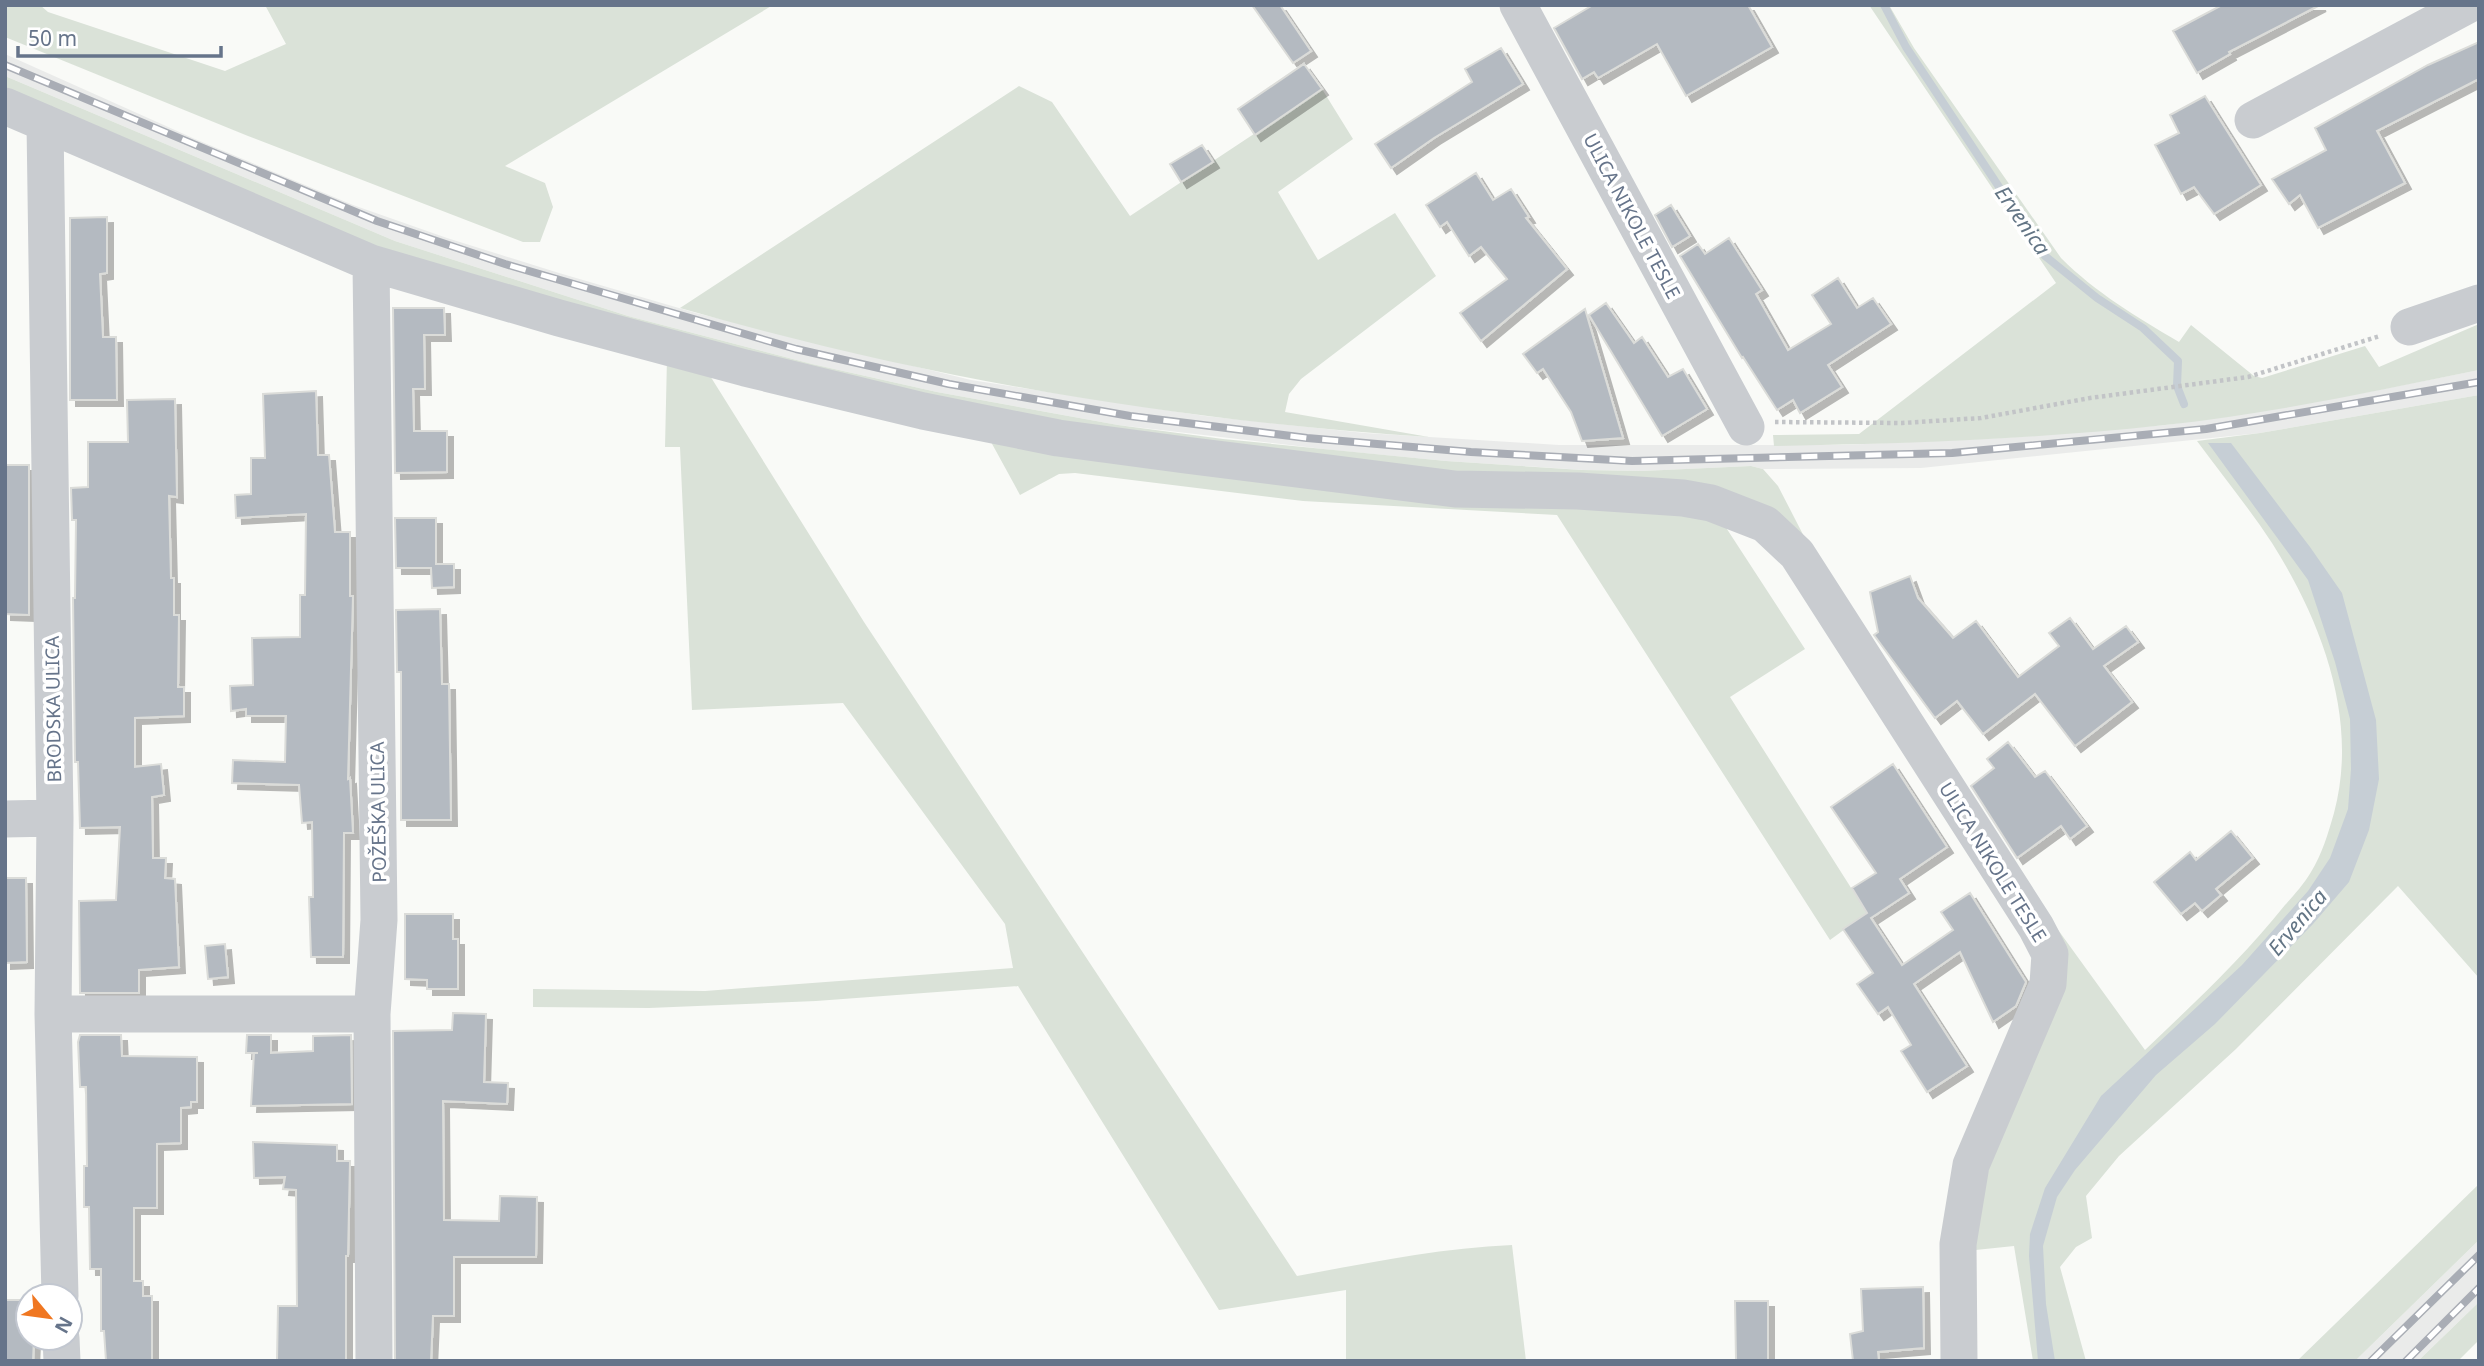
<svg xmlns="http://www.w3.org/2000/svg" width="2484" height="1366" viewBox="0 0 2484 1366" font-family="'Noto Sans',sans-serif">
	<defs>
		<filter id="shadow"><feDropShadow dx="6" dy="6" stdDeviation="0" flood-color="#0004"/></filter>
	</defs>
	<rect width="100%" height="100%" fill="#f9faf7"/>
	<path fill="#eaebea" d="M5 54 195 139 353 205 447 238 559 273 696 313 971 380 1205 416 1365 433 1559 445H1842L2001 438 2166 425 2368 392 2479 370V395L2260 433 1921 468 1763 469 1751 466 1642 471 1583 470 1446 461 1332 450 1118 425 937 392 812 364 628 316 395 241 5 76Z
		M2479 1240V1302L2418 1361H2355Z"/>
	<path fill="#dae2d8" d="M5 5H40L48 12 225 71 286 44 265 5H773L505 166 545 183 553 207 540 242H523L248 136 5 37Z
		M1869 5H1889L1914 48 2061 258C2096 293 2137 317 2179 342L2191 325 2254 376 2262 378 2365 346 2379 367 2479 324V370C2375 391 2271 414 2165 425 2036 439 1904 444 1774 446L1773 435 1859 434 2056 283Z
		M5 76 395 241 628 316 812 364 937 392 1118 425 1223 439 1446 461 1582 470 1642 471 1751 466 1763 469 1778 486 1811 550 1781 526 1602 488 1006 420 421 265 5 89Z
		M1019 86 1052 102 1130 216 1322 89 1353 139 1278 192 1318 260 1395 213 1436 276 1301 379 1289 394 1285 412 1429 437C1176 421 924 378 680 308Z
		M667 358 702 363 864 622 1297 1276C1368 1263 1440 1248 1512 1245L1526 1361H1346V1290L1219 1310 1018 986 816 1001 649 1008 533 1007V989L705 991 1013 968 1005 924 843 703 692 710 680 447H665Z
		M2479 395V978L2398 886 2236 1049 2119 1156 2086 1196 2092 1238 2076 1247 2060 1267 2086 1361H2033L2014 1246 1966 1251 2056 927 2145 1050C2194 1003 2243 958 2285 905 2294 895 2304 884 2311 872 2322 854 2328 834 2334 813 2359 720 2322 622 2272 543 2249 508 2222 475 2197 441L2260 433Z
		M985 431 1656 510 1723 523 1805 649 1730 697 1867 913 1830 940 1557 515 1303 501 1075 473 1059 474 1020 495Z
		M2479 1184V1240L2355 1361H2297Z
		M2479 1302V1340L2458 1361H2418Z"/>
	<path fill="#c6ced5" d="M2208 443H2231L2310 547 2342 593 2376 720 2379 779 2369 830 2349 882 2313 924 2215 1024 2156 1075 2075 1170 2057 1197 2043 1246 2046 1304 2055 1361H2038L2029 1256 2030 1234 2045 1188 2101 1096 2242 965 2308 891 2330 858 2348 809 2351 769 2350 719 2335 662 2308 580Z"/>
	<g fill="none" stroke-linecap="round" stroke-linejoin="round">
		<path stroke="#c6ced5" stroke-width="8" d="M1884 5 1906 47 2045 256 2097 298 2143 328 2178 361 2177 386 2184 404"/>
	</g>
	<path fill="#b4bac1" stroke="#dbdcd9" stroke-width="2" filter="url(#shadow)" d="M1252 5H1280L1311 51 1293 63Z
		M1593 5H1748L1772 47 1686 96 1657 44 1598 78 1594 72 1582 79 1554 28Z
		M2222 5H2320L2229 52 2230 54 2197 73 2173 31Z
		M2479 42V79L2377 131 2405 183 2318 228 2300 195 2289 204 2272 179 2326 150 2315 128 2428 65Z
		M1501 48 1523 84 1434 138 1391 168 1375 144 1472 82 1465 69Z
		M1304 64 1322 89 1255 135 1238 109Z
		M2205 96 2261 185 2214 214 2194 187 2181 194 2155 145 2179 133 2170 115Z
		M1202 145 1213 162 1181 182 1170 164Z
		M1476 173 1493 200 1511 189 1529 217 1526 218 1567 269 1481 341 1460 313 1507 279 1481 247 1469 256 1447 222 1440 227 1426 205Z
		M1671 205 1690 236 1672 247 1655 215Z
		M107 217V273L100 274 103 337H116L117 400H70V218Z
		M1729 238 1762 290 1756 294 1788 350 1831 324 1812 295 1838 278 1857 308 1873 298 1891 324 1828 365 1842 387 1800 413 1793 400 1777 410 1743 357 1742 358 1680 256 1698 244 1705 254Z
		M1606 303 1634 343 1642 337 1668 377 1683 369 1707 409 1662 436 1589 315Z
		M393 308H444L445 335H424L425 389H413L414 431H447V472L395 473Z
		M1585 309 1623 438 1582 441 1571 412 1543 369 1537 373 1523 354Z
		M316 391 318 455H329L335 532H350V596H353L348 779 350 778 353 833H344L343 957H311L309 897H313L312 822 302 823 299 785 232 783 233 760 285 762 286 716H246V709L231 711 230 686 253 685 252 638 300 637V595H305L306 514 236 518 235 495 251 494V458H265L263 394Z
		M175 399 177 497 169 496 171 578H174V615H179L178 687H184V716L135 718V767L161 764 164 795 152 797 153 858H166L165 878 175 879 179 967 139 970V993H80L79 901 116 900 120 827 80 828 78 762H75L73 598H75L76 520H72L71 488 88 487V442H128L127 400Z
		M5 465H29V615L5 614Z
		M395 518H436V564H454V587L432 588 431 568H396Z
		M1910 576 1918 598 1953 638 1976 621 2018 677 2059 646 2049 633 2070 618 2093 649 2126 626 2138 642 2104 666 2132 702 2075 746 2035 694 1983 734 1957 701 1935 718 1874 635 1878 632 1870 592Z
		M440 609 442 684H449L451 820H401V672H397L396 610Z
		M2008 742 2035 777 2045 771 2087 826 2070 839 2061 826 2017 858 1971 786 1994 768 1987 759Z
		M1893 764 1947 847 1900 879 1909 893 1871 918 1902 965 1953 930 1941 912 1970 893 2026 982 2016 1006 1993 1022 1960 952 1914 984 1967 1066 1927 1092 1901 1051 1911 1045 1888 1007 1878 1014 1857 984 1873 973 1843 929 1867 913 1852 888 1876 873 1831 807Z
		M2231 831 2253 858 2216 889 2221 895 2202 911 2195 903 2181 914 2154 882 2190 852 2196 860Z
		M5 878H26L27 962 5 963Z
		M405 914H453V939H458V989H427V980L405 979Z
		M225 944 228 977 208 979 205 946Z
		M453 1013 486 1014 484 1082 508 1083 507 1104 443 1101 444 1220 499 1221 500 1196 537 1197 536 1257H454V1316H433L431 1361H395L393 1031 452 1030Z
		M80 1035H121L122 1056 197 1057V1102H191V1107L181 1108V1143L157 1144V1208H134V1281H143V1296H152V1361H106L104 1331H101V1269H90L89 1207H84V1166H87L86 1087H80L78 1042Z
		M247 1035H271V1053L313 1051V1036L351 1035 352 1104 251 1106 254 1053H258H246Z
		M253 1142 337 1145V1161H350L348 1256H346V1361H277L278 1306H297L296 1190 283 1189 285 1177 254 1178Z
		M1923 1287 1924 1348 1878 1352 1879 1361H1853L1850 1334 1863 1331 1861 1289Z
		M5 1300H28V1338H34L33 1361H5Z
		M1735 1301H1768V1361H1736Z"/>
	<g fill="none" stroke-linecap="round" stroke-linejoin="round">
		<path stroke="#c2c4c7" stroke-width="4.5" stroke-dasharray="3.5 3.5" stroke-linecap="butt" d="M1775 422 1902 423 1981 418 2090 398 2248 377 2380 336"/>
		<path stroke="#c9ccd0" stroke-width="37" d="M1518 5 1746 427
			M5 106 371 263 559 318 745 368 923 411 1058 438 1185 455 1455 489 1578 491 1683 498 1711 503 1765 524 1797 554 2036 927 2050 954 2048 984 1971 1165 1958 1244 1959 1361
			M2253 120 2468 5
			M45 123 55 818 53 1014 60 1296
			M371 263 379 920 372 1014 374 1361
			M2409 327 2479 303
			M5 819 55 818
			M53 1014H372
			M61 1338 62 1361"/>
		<g stroke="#a9adb5" stroke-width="8">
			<path id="rail" d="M5 65 377 221 505 264 796 349 949 384 1130 416 1307 438 1471 452 1632 461 1952 453 2206 429 2479 382
				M2371 1361 2479 1255
				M2406 1361 2479 1288"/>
		</g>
		<use href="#rail" stroke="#fff" stroke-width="5" stroke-dasharray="16" stroke-linecap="butt"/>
	</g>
	<g text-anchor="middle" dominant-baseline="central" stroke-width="7" stroke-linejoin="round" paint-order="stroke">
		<g font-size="19" fill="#66748a" stroke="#fff">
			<text transform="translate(1632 216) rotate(62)">ULICA NIKOLE TESLE</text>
			<text transform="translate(53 709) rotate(-91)">BRODSKA ULICA</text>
			<text transform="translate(378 812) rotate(-91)">POŽEŠKA ULICA</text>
			<text transform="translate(1993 862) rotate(58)">ULICA NIKOLE TESLE</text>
		</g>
		<g font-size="21" font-style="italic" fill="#637585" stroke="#fff">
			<text transform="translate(2023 220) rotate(55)">Ervenica</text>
			<text transform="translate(2297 922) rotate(-50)">Ervenica</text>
		</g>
	</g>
	<rect width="2484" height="1366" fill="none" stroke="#66748a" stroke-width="14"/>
	<g transform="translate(49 1317) rotate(119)"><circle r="33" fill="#ffffff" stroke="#c2c7d0" stroke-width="2"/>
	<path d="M0-5L12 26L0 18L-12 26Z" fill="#f07721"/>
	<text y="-10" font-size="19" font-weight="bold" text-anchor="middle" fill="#66748a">N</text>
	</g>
	<path d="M18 46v10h203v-10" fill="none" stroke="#66748a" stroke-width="3.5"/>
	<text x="28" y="46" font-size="21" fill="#66748a" stroke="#ffffff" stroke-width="5" paint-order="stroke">50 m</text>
</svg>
